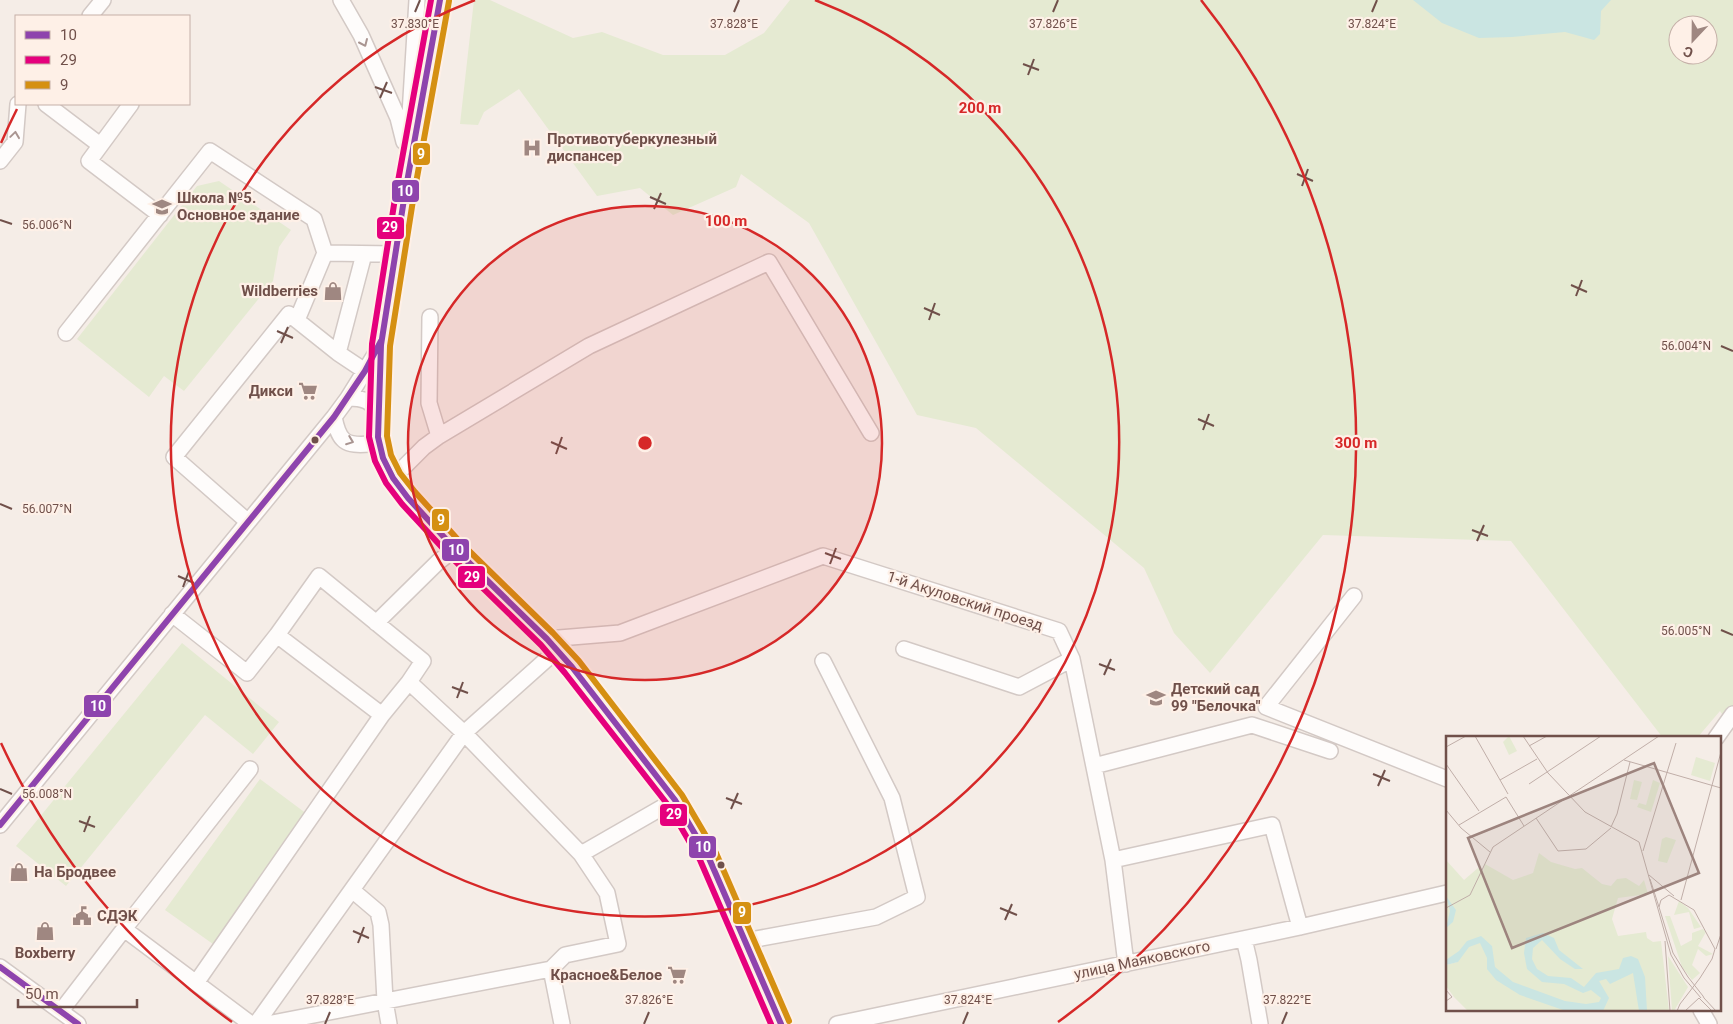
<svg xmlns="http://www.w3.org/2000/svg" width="1733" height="1024" viewBox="0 0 1733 1024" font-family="Roboto,sans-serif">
	<rect width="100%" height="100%" fill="#f5ede7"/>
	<path fill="#e5ead2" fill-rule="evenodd" d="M474 0H490L573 38 602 32 663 55H725L764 33 790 0H1733V731L1720 711 1697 738H1663L1511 541 1323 535 1210 673 1174 633 1144 568 976 428 917 415 809 223 741 174 736 187 673 215 640 188 597 196 519 89 484 112 478 125 460 124ZM1678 25H1708V55H1678Z
		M219 181 291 230 279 247 273 281 184 391 164 376 149 397 77 339 197 186Z
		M182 643 279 722 253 754 205 715 66 886 16 846Z
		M260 779 311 817 220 949 165 910Z"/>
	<path fill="#cae5e2" d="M1413 0H1611L1601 11 1600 34 1594 40 1565 32 1512 37 1479 38 1442 23Z"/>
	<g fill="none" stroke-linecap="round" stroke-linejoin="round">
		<g stroke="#d3c9c5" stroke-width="18">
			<path id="minor" d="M341 0 361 35 398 118 404 142
				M440 0 436 29 405 193 381 345 378 437 383 458 393 478 408 498 455 549 547 639 572 667 675 800 708 856 781 1024
				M90 16 103 0
				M46 104 100 145
				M131 104 89 161 160 215
				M409 131 417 0
				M0 161 15 142 18 104
				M297 320 325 253 395 254
				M66 333 210 151 314 219 325 253
				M338 353 364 254
				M348 398C364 398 371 401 380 414
				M334 417C339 442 345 446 370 444L378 437
				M439 436 589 346 769 262 871 433
				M393 478 424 447 439 436 429 403 430 317
				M247 521 174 457 289 314 338 353 365 371
				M1354 596 1266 707 1447 779
				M172 614 247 673 277 635 382 715 196 983
				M376 623 438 562 455 549
				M277 635 319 576 423 661 409 682
				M547 639 620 633 823 556 1059 631 1072 659 1113 860 1126 964
				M904 649 1019 687 1072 659
				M382 715 409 682 464 733 581 854 607 893 618 944 565 955 551 969
				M1716 738 1733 714
				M1094 766 1252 725 1330 751
				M0 825 334 417 348 398 381 345
				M581 854 675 800
				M1113 860 1272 825 1300 927
				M352 890 378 912 381 925 385 1001 389 1024
				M124 929 250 769
				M1244 939 1249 960 1260 1024
				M745 941 876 917 917 897 892 798 823 661
				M0 967 78 1024
				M1701 1010 1709 1024
				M61 1011 124 929 251 1024
				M256 1024 464 733 557 650
				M267 1024 551 969 562 1024
				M837 1024 1300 927 1447 893"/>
		</g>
		<use href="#minor" stroke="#fefcfb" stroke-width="15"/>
		<g stroke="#fef0e7" stroke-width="10">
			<path id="bus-1" d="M440 0 405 193 381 345 378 437 383 458 393 478 408 498 455 549 547 639 572 667 675 800 708 856 781 1024
				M0 825 334 417 365 371 381 341
				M0 967 78 1024"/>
		</g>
		<g stroke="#fef0e7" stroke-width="10">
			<path id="bus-2" d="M431 0 396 192 372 344 369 437 375 461 386 483 402 504 449 555 541 645 565 673 668 805 700 860 771 1024"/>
		</g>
		<g stroke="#fef0e7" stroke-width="10">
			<path id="bus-3" d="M449 1 414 194 390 346 387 436 391 455 400 473 415 492 461 543 553 633 579 661 682 795 716 853 789 1021"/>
		</g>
		<use href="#bus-1" stroke="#8e44ad" stroke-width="6"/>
		<use href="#bus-2" stroke="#e5007d" stroke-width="6"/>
		<use href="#bus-3" stroke="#d59012" stroke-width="6"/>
	</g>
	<defs><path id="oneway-chevron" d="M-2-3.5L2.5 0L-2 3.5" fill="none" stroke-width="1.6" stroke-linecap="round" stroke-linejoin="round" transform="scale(1.25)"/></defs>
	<g stroke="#a99591">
		<use href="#oneway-chevron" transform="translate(364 43) rotate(66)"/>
		<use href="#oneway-chevron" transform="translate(15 135) rotate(-82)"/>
		<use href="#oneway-chevron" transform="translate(350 441) rotate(21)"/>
	</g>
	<path fill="none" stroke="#70504a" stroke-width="2" d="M415 12 420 0M734 12 739 0M1053 12 1058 0M1372 12 1377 0M1023 64 1039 70M1028 75 1034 59M375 87 392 93M380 98 387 82M1297 174 1313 181M1302 186 1308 169M650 197 666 204M654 209 661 193M0 220 12 224M1571 285 1587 292M1576 296 1582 280M924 308 940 315M929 320 935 303M277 331 293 338M281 343 288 327M1721 346 1733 351M1198 419 1214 426M1203 430 1209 414M551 442 567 449M556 454 562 437M0 504 12 509M1472 530 1488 536M1477 541 1484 525M825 553 841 559M830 564 836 548M178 576 194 583M183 587 189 571M1721 630 1733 635M1099 664 1115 670M1104 675 1111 659M452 687 468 693M457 698 463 682M1373 774 1390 781M1378 786 1385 770M0 789 12 794M726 798 742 804M731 809 738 793M79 821 95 827M84 832 90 816M1000 908 1017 915M1005 920 1012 904M353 931 369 938M358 943 364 927M325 1024 330 1012M644 1024 649 1012M963 1024 968 1012M1282 1024 1287 1012"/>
	<circle cx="645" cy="443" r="237" fill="#d62828" fill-opacity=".12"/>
	<g fill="none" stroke="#d62828" stroke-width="2.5">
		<circle cx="645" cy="443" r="237"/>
		<path d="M815 0A474 474 0 1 1 475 0"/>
		<path d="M232 1022A711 711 0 0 1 1 743M1 143A711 711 0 0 1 17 109M1201 0A711 711 0 0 1 1058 1022"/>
	</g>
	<defs>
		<g id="hospital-bare" transform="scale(1.5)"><path d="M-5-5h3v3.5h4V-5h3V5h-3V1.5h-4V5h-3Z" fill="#9f8781" stroke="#fef0e7" stroke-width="2.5" paint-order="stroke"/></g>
		<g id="school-bare" transform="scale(1.5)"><path d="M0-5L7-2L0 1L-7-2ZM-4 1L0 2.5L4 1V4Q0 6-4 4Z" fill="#9f8781" stroke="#fef0e7" stroke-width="2.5" paint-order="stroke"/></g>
		<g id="shop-bare" transform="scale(1.5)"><path d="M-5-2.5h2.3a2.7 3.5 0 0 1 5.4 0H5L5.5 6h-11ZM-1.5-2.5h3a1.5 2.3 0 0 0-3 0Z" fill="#9f8781" stroke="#fef0e7" stroke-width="2.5" paint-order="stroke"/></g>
		<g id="supermarket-bare" transform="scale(1.5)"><path d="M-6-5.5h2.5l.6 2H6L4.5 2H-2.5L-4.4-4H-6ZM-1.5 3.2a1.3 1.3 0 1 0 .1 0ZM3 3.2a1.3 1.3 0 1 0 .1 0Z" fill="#9f8781" stroke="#fef0e7" stroke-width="2.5" paint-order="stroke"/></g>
		<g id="civic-bare" transform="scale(1.5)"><path d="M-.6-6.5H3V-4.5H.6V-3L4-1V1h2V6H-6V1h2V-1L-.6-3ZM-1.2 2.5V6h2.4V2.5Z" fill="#9f8781" stroke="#fef0e7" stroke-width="2.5" paint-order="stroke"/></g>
	</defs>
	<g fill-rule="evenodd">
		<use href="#hospital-bare" x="532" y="148"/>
		<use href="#school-bare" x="162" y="207"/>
		<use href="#shop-bare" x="333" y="291"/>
		<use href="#supermarket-bare" x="308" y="391"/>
		<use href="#school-bare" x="1156" y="698"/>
		<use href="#shop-bare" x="19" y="872"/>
		<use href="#civic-bare" x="82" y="916"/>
		<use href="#shop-bare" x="45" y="931"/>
		<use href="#supermarket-bare" x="677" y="975"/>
	</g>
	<g fill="#70504a" stroke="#fef0e7" stroke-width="2">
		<circle cx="315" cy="440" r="4.5"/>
		<circle cx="721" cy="865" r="4.5"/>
	</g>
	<g text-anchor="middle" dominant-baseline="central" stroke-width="4.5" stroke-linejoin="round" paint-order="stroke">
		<g font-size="15" font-weight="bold" fill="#70504a" stroke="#fef0e7" text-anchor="start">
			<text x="547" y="139">Противотуберкулезный<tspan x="547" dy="17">диспансер</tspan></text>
			<text x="177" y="198">Школа №5.<tspan x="177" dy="17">Основное здание</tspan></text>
			<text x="318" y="291" text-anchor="end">Wildberries</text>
			<text x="293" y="391" text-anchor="end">Дикси</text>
			<text x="1171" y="689">Детский сад<tspan x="1171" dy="17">99 "Белочка"</tspan></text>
			<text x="34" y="872">На Бродвее</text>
			<text x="97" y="916">СДЭК</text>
			<text x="45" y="953" text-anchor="middle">Boxberry</text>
			<text x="662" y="975" text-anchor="end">Красное&amp;Белое</text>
		</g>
		<g font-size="15" fill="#70504a" stroke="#fef0e7">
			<text transform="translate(965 601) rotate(18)">1-й Акуловский проезд</text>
			<text transform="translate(1142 960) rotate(-12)">улица Маяковского</text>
		</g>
	</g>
	<g transform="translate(1446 736)">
		<rect width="275" height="275" fill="#f5ede7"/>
		<path d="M63 0 71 15 63 19 57 6ZM250 21 269 27 264 45 245 39ZM188 44 196 46 191 64 184 63ZM207 44 214 47 205 76 191 71 193 67 200 69ZM220 101 230 104 221 127 212 125 216 103ZM93 117 105 126 129 133 136 132 156 148 165 150 171 143 180 142 193 150 198 144 202 158 172 162 166 183 172 200 200 196 201 202 207 206 215 205 223 275H22L8 261 0 250V229L11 226 0 224V124L18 144 32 132 37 135 39 128 67 144 87 137ZM233 165 242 172 255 191 248 193 243 176 228 179ZM219 180H224L235 210 246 204V197L257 193 260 196 252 210 267 218 260 220 252 213 246 229 254 237 246 244 236 231ZM222 220 242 251 228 275H226Z" fill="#e5ead2"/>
		<path d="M0 160 10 174 7 186 0 192 4 175ZM97 197 108 202 113 214 137 233H129L114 223 96 204 87 212 86 223 91 233 102 240 125 242 138 251 150 237 173 233 177 222 185 220 192 223 199 241 201 275H193L187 237 164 248 160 243 153 245 163 262 157 275H120L74 259 50 244 41 233V222L34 207 23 211 12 226 0 229V224L13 215 21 205 35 200 46 210 49 231 67 246 119 265 140 268 153 266 155 262 145 254 137 257 118 248 96 246 81 233 78 217 80 202Z" fill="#cae5e2"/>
		<path fill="none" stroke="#c0aea8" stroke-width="1" d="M29 0 62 58M77 0 102 37 139 76 193 106 225 219 238 242 255 262M83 10 101 0M0 11 20 0M178 24 275 52M0 28 33 75M54 44 91 23M83 48 155 0M0 74 15 92 44 116M90 82 112 115 140 113 165 92M13 89 60 61 78 90M165 91 171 78 184 26M197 115 230 7M203 139 228 160M204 143 213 171M235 164 275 16M0 172 24 159 47 111 213 0M219 205 224 275M270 213 275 198M0 254 6 261 0 265M231 275 234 268 241 259 254 242 266 223 269 213 248 174 223 159 215 164 213 171 227 217 242 241 257 260 258 262 270 275M239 275 253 262 266 275"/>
		<path fill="#9d847e" fill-opacity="0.15" stroke="#9d847e" stroke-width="2.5" d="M208 27 253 137 66 212 22 102Z"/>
		<rect width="275" height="275" fill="none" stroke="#70504a" stroke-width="2.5"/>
	</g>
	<g font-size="12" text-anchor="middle" fill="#70504a" stroke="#fef0e7" stroke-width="4.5" stroke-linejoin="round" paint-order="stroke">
		<text x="415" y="28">37.830°E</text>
		<text x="734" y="28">37.828°E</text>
		<text x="1053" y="28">37.826°E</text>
		<text x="1372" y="28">37.824°E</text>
		<text x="47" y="229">56.006°N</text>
		<text x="1686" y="350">56.004°N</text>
		<text x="47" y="513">56.007°N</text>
		<text x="1686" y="635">56.005°N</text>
		<text x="47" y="798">56.008°N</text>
		<text x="330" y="1004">37.828°E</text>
		<text x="649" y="1004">37.826°E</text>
		<text x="968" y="1004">37.824°E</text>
		<text x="1287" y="1004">37.822°E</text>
	</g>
	<circle cx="645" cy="443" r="8" fill="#d62828" stroke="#fef0e7" stroke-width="2.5"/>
	<g font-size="15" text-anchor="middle" font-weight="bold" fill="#d62828" stroke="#fef0e7" stroke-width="4.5" stroke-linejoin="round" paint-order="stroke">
		<text x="980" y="113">200 m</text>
		<text x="726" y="226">100 m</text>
		<text x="1356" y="448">300 m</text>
	</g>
	<g stroke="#fef0e7" stroke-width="2">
		<rect x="412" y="142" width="19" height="24" rx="5" fill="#d59012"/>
		<rect x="391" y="179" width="29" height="24" rx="5" fill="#8e44ad"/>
		<rect x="376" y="216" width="29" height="24" rx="5" fill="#e5007d"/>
		<rect x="431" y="508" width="19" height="24" rx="5" fill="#d59012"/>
		<rect x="441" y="538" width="29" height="24" rx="5" fill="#8e44ad"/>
		<rect x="457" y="565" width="29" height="24" rx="5" fill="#e5007d"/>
		<rect x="83" y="694" width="29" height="24" rx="5" fill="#8e44ad"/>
		<rect x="659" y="803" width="29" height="24" rx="5" fill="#e5007d"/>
		<rect x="688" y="835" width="29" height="24" rx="5" fill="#8e44ad"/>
		<rect x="732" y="901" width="20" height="24" rx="5" fill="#d59012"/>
	</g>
	<g font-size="14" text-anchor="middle" font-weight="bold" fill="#fff">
		<text x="421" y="159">9</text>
		<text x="405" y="196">10</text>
		<text x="390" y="232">29</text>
		<text x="441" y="525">9</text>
		<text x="456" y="555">10</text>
		<text x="472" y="582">29</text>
		<text x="98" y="711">10</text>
		<text x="674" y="819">29</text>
		<text x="703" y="852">10</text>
		<text x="742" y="917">9</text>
	</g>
	<rect x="15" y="15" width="175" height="90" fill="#fef0e7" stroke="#c5b0a8"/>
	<rect x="25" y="31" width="25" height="8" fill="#8e44ad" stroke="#c5b0a8"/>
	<text x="60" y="40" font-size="15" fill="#70504a">10</text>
	<rect x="25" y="56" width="25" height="8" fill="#e5007d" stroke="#c5b0a8"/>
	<text x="60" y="65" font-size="15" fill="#70504a">29</text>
	<rect x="25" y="81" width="25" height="8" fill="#d59012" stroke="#c5b0a8"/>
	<text x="60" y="90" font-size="15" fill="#70504a">9</text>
	<g transform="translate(1693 40) rotate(202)"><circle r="24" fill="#fef0e7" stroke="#c5b0a8"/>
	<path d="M0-4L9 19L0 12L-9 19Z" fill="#9f8781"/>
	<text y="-8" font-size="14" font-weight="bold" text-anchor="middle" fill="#70504a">С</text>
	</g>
	<path d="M18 999v8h119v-8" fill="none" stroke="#70504a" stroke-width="2.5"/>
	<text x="25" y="999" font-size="15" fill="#70504a" stroke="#fef0e7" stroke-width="4" paint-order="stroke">50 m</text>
</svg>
